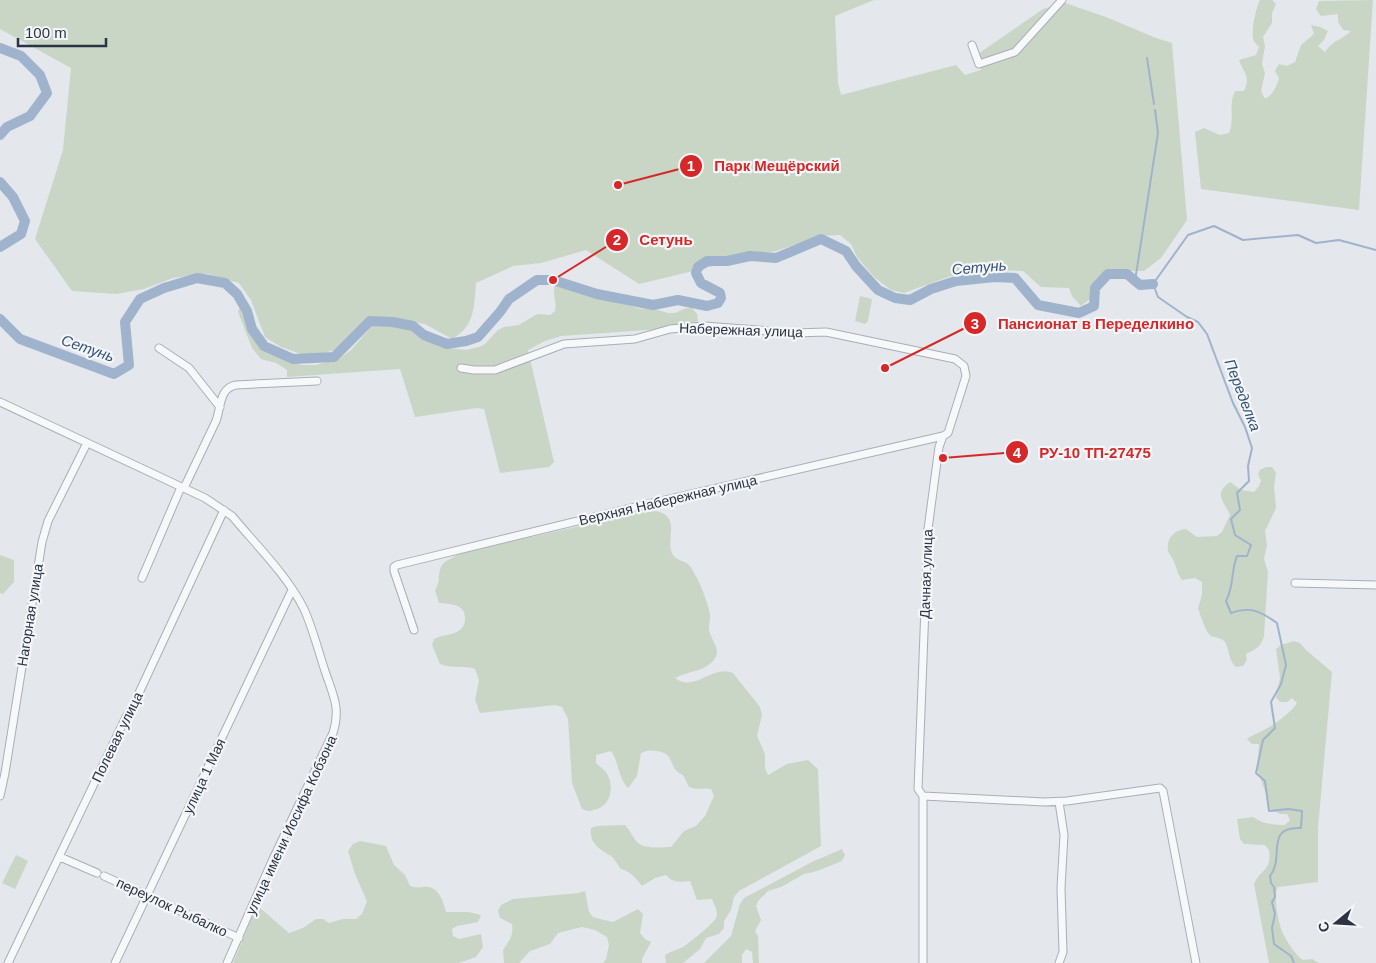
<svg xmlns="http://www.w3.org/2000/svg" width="1376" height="963" viewBox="0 0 1376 963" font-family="Helvetica,sans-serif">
	<rect width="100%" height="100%" fill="#e4e7ec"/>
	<path fill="#c9d6c5" d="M0 0H874L835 16 838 83 841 95 956 65 965 75 981 70 978 54 1043 9 1065 3 1106 17 1156 38 1172 43 1187 220 1161 258 1144 271H1111L1093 285 1090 299 1081 306 1072 296 1069 288 1041 287 1023 271 988 270 951 276 904 293 891 290 874 277 857 257 851 244 840 235 821 236 776 251 639 284 586 250 541 263 513 266 476 283C474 307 475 326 452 339L425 324 382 317 360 324 334 350 318 355 301 354 281 347 265 337 251 300 239 283 207 274 173 278 144 289 116 294 72 291 35 239 63 150 71 68 0 29Z
		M1260 0H1272L1276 4 1272 13V23L1263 37 1265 46 1262 64 1265 73 1261 91 1265 99C1273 94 1276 88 1279 78L1275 71 1279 64 1287 66 1295 62 1301 45 1314 34 1311 25 1320 27 1328 31 1324 40 1318 46 1325 52C1334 39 1341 41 1351 31L1343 30 1338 22V14L1321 16 1316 9 1319 1 1373 0 1359 210 1201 189 1195 132 1204 128 1220 135 1229 133C1235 119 1228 105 1235 91H1244C1251 76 1244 74 1239 60L1256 55 1259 47C1257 45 1255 43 1254 41 1250 34 1256 7 1260 0Z
		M561 284 600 298 642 309H655L668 313H675L686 308H692L697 314 698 321 694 326 690 327 561 336 545 341 528 350 554 462 549 467 500 473 484 409 477 408 415 417 400 369 287 377V370L276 363 261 359 252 348 238 312 240 306 255 337 262 347 289 361 302 365H316L340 358 351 350 372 326 378 324 405 326 440 347 466 350 479 347 485 344 498 330 504 327 519 325 537 314 550 315 555 311C557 302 552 294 555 285Z
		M860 296 872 299 868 321 865 324 855 321Z
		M1266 467H1272L1276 473 1274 487 1276 508 1265 531 1267 545 1264 559 1268 572 1264 636C1261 647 1256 649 1246 654L1247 660 1243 666 1236 667C1228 660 1230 651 1225 642 1221 637 1216 638 1211 636 1206 633 1200 614 1198 608L1202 595V582L1195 578 1182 580C1177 574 1177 568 1174 562 1173 558 1169 554 1168 551 1166 538 1174 530 1186 529L1197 537 1217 536 1222 532 1230 515C1224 501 1213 494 1230 482L1241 490 1254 492 1259 486 1261 481 1258 474 1260 470Z
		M655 511C683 516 664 540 673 555 677 561 684 560 689 565 691 567 694 572 695 575 700 581 709 607 710 614 711 621 707 626 710 633 713 643 722 651 713 661 705 671 686 672 675 678 694 693 713 664 733 673L760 707 762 715 757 736 765 754V768L768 775 787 764 808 760 818 769 821 846 739 891 734 897 731 910 724 921V928L719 934 706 938 700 949 683 963H666L665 955C671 951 677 950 683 947 688 944 715 922 716 918 719 912 714 905 712 899L697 900 690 881C679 882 673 883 666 875L655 878 642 886C636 878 631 872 621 869 618 865 615 859 611 856 600 849 589 844 591 828L598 826 625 825C630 830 632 836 636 841 643 850 661 847 671 847L684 831 696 826 705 816 714 796 711 789C703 788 697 790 689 787L683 775C667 769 677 753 656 751 650 750 647 750 641 753L637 776 628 788C618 778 619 762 611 751L596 755V763C599 766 602 768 605 771 615 783 612 804 597 809 591 811 588 812 582 809L572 783 568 719 562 707 555 705 480 713 475 700 479 680 475 669C464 665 451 669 440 664L432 645 434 639C442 635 453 635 460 630 463 628 465 623 465 619 466 604 450 604 439 603L435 590C441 582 437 573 442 565 446 560 455 557 460 553L633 514Z
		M0 555 14 560V582L3 594 0 593Z
		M1294 641 1300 643 1306 650 1332 672 1318 828V882L1278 887C1273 895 1278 922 1282 931 1285 939 1296 956 1303 960L1312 959 1319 963H1269L1254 884C1261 868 1272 871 1269 850L1265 845 1244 844 1240 839 1237 819 1253 817C1263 824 1273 825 1285 825L1290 820 1287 814H1280L1268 808 1266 794 1257 769 1259 744H1252L1247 739C1251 736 1253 735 1258 733 1271 727 1289 715 1297 703L1292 698 1287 702H1280L1276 697 1280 678 1276 649 1281 645Z
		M360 841 386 846 394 865 405 875 410 886C415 888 418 887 423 887 438 885 443 900 446 912H469L481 915 478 922 457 926 452 929 453 936 459 939 481 934 483 947 476 957 459 963H233L254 912 260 908 289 933 303 928 316 919H323L329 923 343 919H356L362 914 367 901 355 874 348 851 353 844Z
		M842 849 845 855 842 861 817 871 804 874 781 887 768 891 758 901 756 906 761 920 755 931 758 936 759 963H753L752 952 746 949 742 955V963H704L731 936 740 904 744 898 812 862Z
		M16 855 28 861 15 889 2 883Z
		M585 891 589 912 593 917 600 919 613 922 638 909 643 914 640 933 645 939 651 942 642 959V963H603L606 959 609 945 607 937 595 930 582 927 558 933 550 944 530 951 519 963H504L503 950C509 941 514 935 512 924L500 918 498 911 501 905 513 899 579 893Z"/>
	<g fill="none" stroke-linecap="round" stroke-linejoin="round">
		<path stroke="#9fb4cc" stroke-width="2" d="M1147 58 1154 104
			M1135 281 1158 133 1155 110
			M1294 963 1291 956 1274 944 1272 928 1275 914 1272 902 1275 897 1274 887 1271 883 1270 876C1285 858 1264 826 1301 828L1302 811 1288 809 1269 811 1265 781 1256 773 1263 740 1275 728 1271 702 1281 684 1286 665 1277 623C1260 611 1251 606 1231 613L1226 601C1234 587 1231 570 1237 556H1247L1251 545 1235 535 1231 519 1240 510 1237 493 1249 481 1248 466 1252 448 1245 427 1233 403 1207 334 1198 322 1187 317 1158 297 1153 284 1188 235 1214 226 1243 240 1298 235 1316 243 1339 240 1376 250"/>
		<path stroke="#9fb4cc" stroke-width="10" d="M0 48 21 56 40 75 47 93 30 116 7 127 0 135
			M0 182 13 197 25 221 21 234 0 247
			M0 319 20 339 114 374 129 365 125 322 140 299 164 288 197 278 225 283 237 294 247 311 252 329 264 346 293 359 334 357 370 321 393 322 413 326 424 335 447 344 466 341 478 337 500 312 509 299 537 280H553L597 294 653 305 678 300 707 306 718 303 721 298 720 293 701 283 696 273 698 267 707 261H727L750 256 776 258 821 239 846 251 856 266 878 290 895 298 910 300 931 289 956 281 995 277 1015 278 1038 305 1079 313 1094 306 1095 288 1108 274H1127L1140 285 1153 284"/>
		<g stroke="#a9aeb7" stroke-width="9">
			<path id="street" d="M972 45 979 64 1015 52 1062 0
				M159 348 189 368 220 407
				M461 368 474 370H495L564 344 635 339 670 329 704 326 795 333 826 332 955 359 964 366 966 376 948 433 943 436 939 447 928 529 918 789 923 796
				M0 402 205 498 232 516C257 546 287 575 304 609 313 629 318 650 325 671 333 695 341 708 333 733L273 859 227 963
				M184 488 216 421C221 408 219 388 236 385L317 381
				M142 578 181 487
				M1295 583 1376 585
				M414 630 394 571V567L397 565 639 506 943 436
				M0 796 5 773 42 542 48 521 87 443
				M923 796 1044 802 1067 801 1160 788 1163 791 1196 963
				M1059 802 1064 835 1061 888 1063 952 1059 963
				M60 857 97 873
				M104 876 239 938
				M8 963 126 717 132 708 224 510
				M115 963 292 590
				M923 963V796"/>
		</g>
		<use href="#street" stroke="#f7f8fa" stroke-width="7"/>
	</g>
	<g text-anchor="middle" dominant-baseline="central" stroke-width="4.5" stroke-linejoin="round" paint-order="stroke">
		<g font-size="14" fill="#2b3445" stroke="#f4f6f9">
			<text transform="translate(741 330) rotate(2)">Набережная улица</text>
			<text transform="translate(668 500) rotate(-13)">Верхняя Набережная улица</text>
			<text transform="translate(926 574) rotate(-88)">Дачная улица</text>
			<text transform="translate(30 615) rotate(-81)">Нагорная улица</text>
			<text transform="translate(117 737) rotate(-64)">Полевая улица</text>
			<text transform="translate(204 776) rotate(-65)">улица 1 Мая</text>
			<text transform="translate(291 825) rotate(-65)">улица имени Иосифа Кобзона</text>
			<text transform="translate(172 907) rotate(25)">переулок Рыбалко</text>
		</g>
		<g font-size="15" font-style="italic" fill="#34527a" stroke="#f4f6f9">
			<text transform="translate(979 267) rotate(-5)">Сетунь</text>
			<text transform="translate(88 348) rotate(19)">Сетунь</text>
			<text transform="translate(1243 395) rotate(69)">Переделка</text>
		</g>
	</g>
	<path fill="none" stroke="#d62828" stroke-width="2" d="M618 185L691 166M553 280L617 240M885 368L975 323M943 458L1017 452"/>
	<g fill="#d62828" stroke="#f4f6f9" stroke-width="2">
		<circle cx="618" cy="185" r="5"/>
		<circle cx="553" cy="280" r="5"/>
		<circle cx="885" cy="368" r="5"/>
		<circle cx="943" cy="458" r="5"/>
		<circle cx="691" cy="166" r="12"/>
		<circle cx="617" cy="240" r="12"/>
		<circle cx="975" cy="323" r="12"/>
		<circle cx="1017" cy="452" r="12"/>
	</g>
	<g font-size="15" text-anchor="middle" font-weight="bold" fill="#fff">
		<text x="691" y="171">1</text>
		<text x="617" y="245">2</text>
		<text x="975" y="329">3</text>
		<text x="1017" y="458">4</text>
	</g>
	<g font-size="15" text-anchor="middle" font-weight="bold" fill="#d62828" stroke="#f4f6f9" stroke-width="4.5" stroke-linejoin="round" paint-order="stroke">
		<text x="777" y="171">Парк Мещёрский</text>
		<text x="666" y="245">Сетунь</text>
		<text x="1096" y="329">Пансионат в Переделкино</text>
		<text x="1095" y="458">РУ-10 ТП-27475</text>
	</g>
	<g transform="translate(1336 923) rotate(252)" stroke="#f4f6f9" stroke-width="4" paint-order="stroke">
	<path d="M0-4L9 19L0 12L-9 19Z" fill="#2b3445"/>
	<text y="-8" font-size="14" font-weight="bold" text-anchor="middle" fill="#2b3445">С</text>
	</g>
	<path d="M18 38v8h88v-8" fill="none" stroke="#2b3445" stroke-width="2.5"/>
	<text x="25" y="38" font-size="15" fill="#2b3445" stroke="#f4f6f9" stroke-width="4" paint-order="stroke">100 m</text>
</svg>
